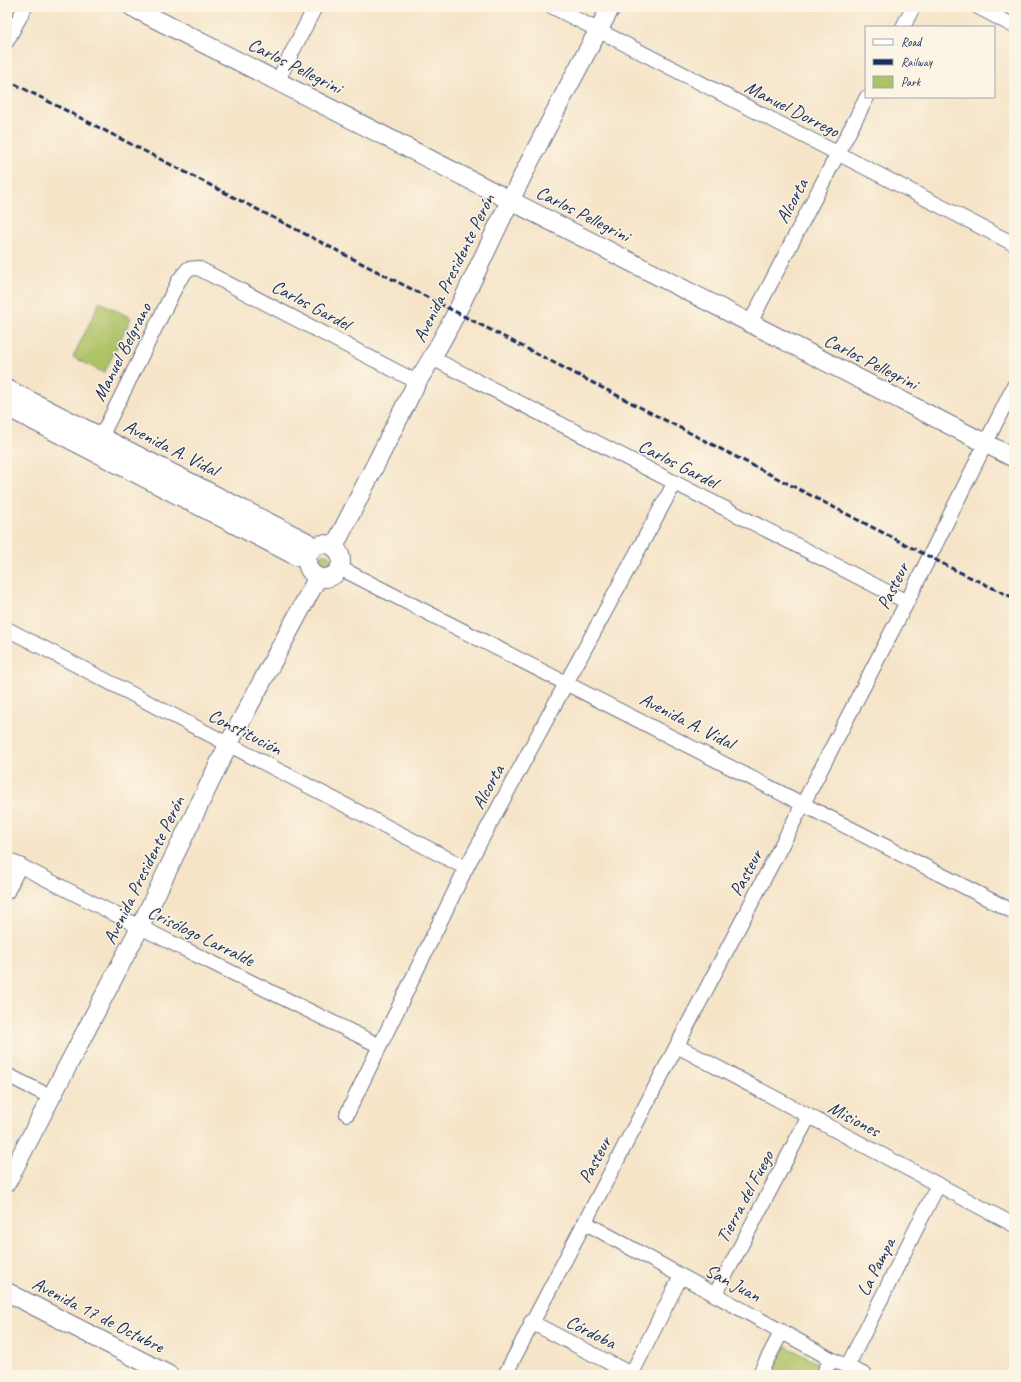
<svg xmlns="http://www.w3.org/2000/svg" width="1021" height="1382" viewBox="0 0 1021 1382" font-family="Caveat,sans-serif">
	<rect width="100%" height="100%" fill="#fcf5e5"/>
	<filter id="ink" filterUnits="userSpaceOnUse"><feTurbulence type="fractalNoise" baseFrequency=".025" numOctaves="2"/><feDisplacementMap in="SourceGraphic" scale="8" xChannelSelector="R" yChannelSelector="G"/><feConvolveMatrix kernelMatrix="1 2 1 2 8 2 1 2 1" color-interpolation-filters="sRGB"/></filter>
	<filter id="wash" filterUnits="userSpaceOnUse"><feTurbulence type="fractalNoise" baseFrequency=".012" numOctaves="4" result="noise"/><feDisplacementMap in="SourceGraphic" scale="16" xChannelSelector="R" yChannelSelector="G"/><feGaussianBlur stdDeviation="0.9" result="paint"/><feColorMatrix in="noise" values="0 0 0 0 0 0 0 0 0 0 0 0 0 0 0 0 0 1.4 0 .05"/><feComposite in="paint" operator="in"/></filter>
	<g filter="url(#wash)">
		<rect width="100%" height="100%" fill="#f5e4c8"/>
		<path fill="#aec266" stroke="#647862" d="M100 302 131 318 104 373 73 357Z
			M318 561a7 7 0 1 1 14 0a7 7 0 1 1-14 0Z
			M786 1346 821 1365 816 1375H771Z"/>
	</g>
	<g filter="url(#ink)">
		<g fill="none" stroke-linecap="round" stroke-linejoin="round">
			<g stroke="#676e83" stroke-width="16">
				<path id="minor" d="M553 7 1014 244
					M978 7 1014 26
					M903 27 913 7
					M7 41 25 7
					M278 80 315 7
					M750 323 867 97
					M432 358 907 602
					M97 445 179 280 188 269 198 268 417 382
					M340 568 1014 912
					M7 629 466 868
					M7 859 140 927 380 1046
					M7 892 20 865
					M677 1046 1014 1225
					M7 1075 51 1097
					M347 1114 466 868 674 484
					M584 1222 831 1359 865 1375
					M715 1295 809 1116
					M531 1322 633 1375
					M847 1367 938 1185
					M505 1375 803 804 907 602 1014 386
					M631 1375 681 1276
					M759 1375 782 1331
					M823 1375 831 1359"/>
			</g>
			<g stroke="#676e83" stroke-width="20">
				<path id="major" d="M132 7 1014 458
					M7 389 307 542 313 548
					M7 407 298 557 307 559
					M307 561a17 17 0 1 1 34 0a17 17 0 1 1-34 0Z
					M334 547 417 382C454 325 480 262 510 201 542 136 576 71 611 7
					M7 1182 140 927 228 745 318 577
					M7 1292 169 1375"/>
			</g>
			<use href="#minor" stroke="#fff" stroke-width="14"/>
			<use href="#major" stroke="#fff" stroke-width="18"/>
			<path stroke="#1b2f5e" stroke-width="3" stroke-dasharray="6 3" stroke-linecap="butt" d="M7 80 955 570 1014 598"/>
		</g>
	</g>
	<g text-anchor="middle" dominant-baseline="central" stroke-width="3" stroke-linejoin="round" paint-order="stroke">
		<g font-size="19" fill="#1b2f5e" stroke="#fcf5e5">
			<text transform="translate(295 66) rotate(27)">Carlos Pellegrini</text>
			<text transform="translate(792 109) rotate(27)">Manuel Dorrego</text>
			<text transform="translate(792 201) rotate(-62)">Alcorta</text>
			<text transform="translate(583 214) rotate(27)">Carlos Pellegrini</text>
			<text transform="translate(454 268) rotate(-64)">Avenida Presidente Perón</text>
			<text transform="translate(311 305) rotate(28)">Carlos Gardel</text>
			<text transform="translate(122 352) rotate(-63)">Manuel Belgrano</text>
			<text transform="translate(871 362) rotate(27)">Carlos Pellegrini</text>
			<text transform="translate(171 448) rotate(27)">Avenida A. Vidal</text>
			<text transform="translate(678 464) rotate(27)">Carlos Gardel</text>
			<text transform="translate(893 586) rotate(-64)">Pasteur</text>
			<text transform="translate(687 721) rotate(27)">Avenida A. Vidal</text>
			<text transform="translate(245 732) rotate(27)">Constitución</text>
			<text transform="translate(488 787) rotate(-61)">Alcorta</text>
			<text transform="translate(144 870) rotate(-64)">Avenida Presidente Perón</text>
			<text transform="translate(746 873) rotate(-62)">Pasteur</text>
			<text transform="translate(201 936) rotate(26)">Crisólogo Larralde</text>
			<text transform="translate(854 1119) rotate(28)">Misiones</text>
			<text transform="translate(595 1160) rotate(-62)">Pasteur</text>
			<text transform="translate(745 1197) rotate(-62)">Tierra del Fuego</text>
			<text transform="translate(876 1267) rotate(-63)">La Pampa</text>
			<text transform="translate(733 1283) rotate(28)">San Juan</text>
			<text transform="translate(98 1315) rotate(27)">Avenida 17 de Octubre</text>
			<text transform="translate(591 1332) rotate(27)">Córdoba</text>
		</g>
	</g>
	<rect width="1021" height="1382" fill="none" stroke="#fcf5e5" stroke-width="24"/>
	<rect x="865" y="26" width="130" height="72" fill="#fcf5e5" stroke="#a2a6af"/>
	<rect x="873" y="39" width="20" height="6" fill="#ffffff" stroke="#a2a6af"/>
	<text x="901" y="46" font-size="12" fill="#1b2f5e">Road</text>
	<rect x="873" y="59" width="20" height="6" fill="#1b2f5e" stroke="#a2a6af"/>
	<text x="901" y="66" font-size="12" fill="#1b2f5e">Railway</text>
	<rect x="873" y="76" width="20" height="12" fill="#aec266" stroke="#a2a6af"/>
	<text x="901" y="86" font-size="12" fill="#1b2f5e">Park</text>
</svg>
